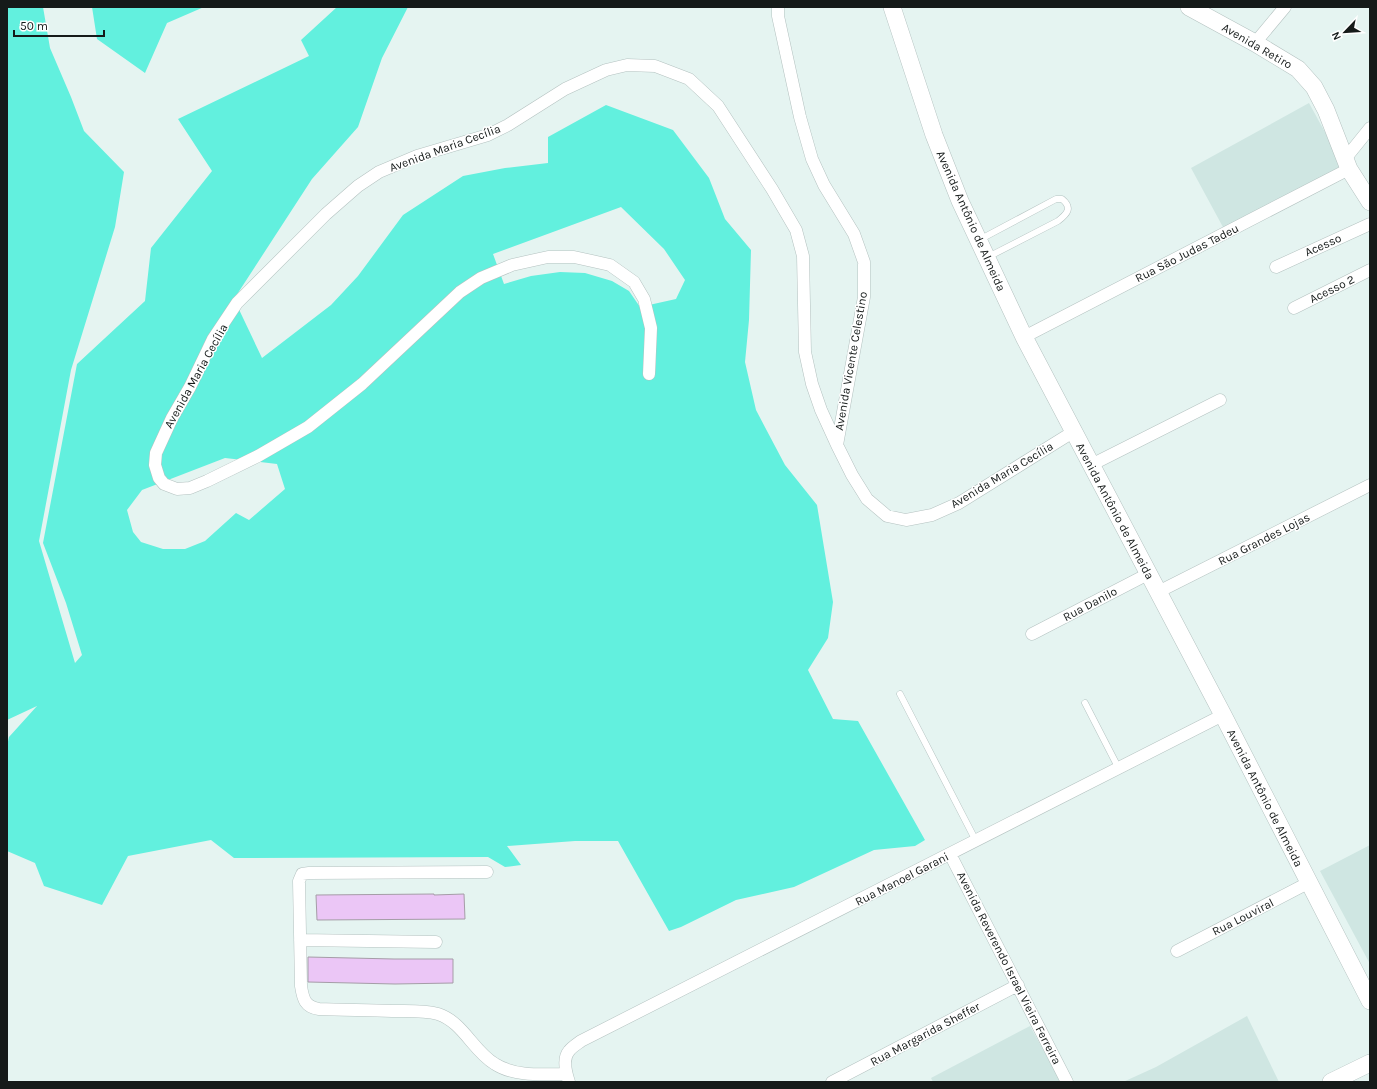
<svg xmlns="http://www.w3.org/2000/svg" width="1377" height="1089" viewBox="0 0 1377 1089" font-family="Karla,sans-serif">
	<rect width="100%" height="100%" fill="#e5f4f1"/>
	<path fill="#cfe6e2" d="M1309 103 1343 165 1224 229 1191 168Z
		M1370 845V964L1320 871Z
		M1247 1016 1279 1082H1123L1156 1067Z
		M1030 1026 1061 1082H933L931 1078Z"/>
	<path fill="#62f0de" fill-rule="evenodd" d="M7 7H43L50 48 71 97 84 131 124 172 115 227 71 370 39 541 75 663 82 655 66 603 43 543 77 364 145 301 151 248 212 171 178 119 309 56 301 40 337 7H408L382 58 358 127 312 179 234 299 262 358 331 305 358 276 403 215 463 176 505 168 548 163V137L606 105 673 130 709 178 725 219 751 250 749 320 745 362 756 410 785 465 817 505 833 602 828 638 808 670 833 719 858 721 925 840 915 846 874 850 794 887 736 900 681 927 669 931 618 841H575L507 846 521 865 505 867 488 857 234 858 211 840 128 856 102 905 44 886 35 863 7 851V746L9 737 37 706 7 720ZM621 207 664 249 685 280 676 299 640 307 629 291 612 281 585 273 560 272 531 276 504 284 493 254ZM225 458 277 464 285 489 249 520 236 513 205 541 185 549H163L141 542 133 532 127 510 142 490Z
		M92 7H204L167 23 145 73 97 39Z"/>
	<path fill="#ebc6f6" stroke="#a59da7" d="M434 894V895L464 894 465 919 317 920 316 895Z
		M308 957 394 959H453V983L395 984 308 982Z"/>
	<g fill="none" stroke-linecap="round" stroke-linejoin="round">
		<g stroke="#b4c2c0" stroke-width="7">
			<path id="lane" d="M979 240 1056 199H1062C1073 208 1067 214 1058 221L988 257
				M900 694 976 841
				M1085 703 1118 767"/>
		</g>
		<g stroke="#b4c2c0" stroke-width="13">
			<path id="street" d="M778 7V16L800 117 812 159 824 185 854 234 864 262V297L837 445
				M1255 43 1285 7
				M1345 159 1370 128
				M1276 267 1370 224
				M1294 308 1370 270
				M1024 337 1349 169
				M649 374 651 328 644 299 634 282 610 265 574 257H548L512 265 481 278 460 292 362 384 308 427 258 456 207 481 190 488 177 489 164 484 159 478 155 465 156 453 172 418 190 387 213 339 237 303 326 214 358 186 379 172 417 156 488 135 508 125 565 89 606 70 627 65 655 66 689 79 718 106 772 189 796 230 803 256 805 352 812 384 821 410 837 445 852 475 867 499 887 516 906 520 932 515 959 503 1073 432
				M1091 465 1220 400
				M1158 592 1370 485
				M1032 634 1148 574
				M950 854 1067 1082
				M487 872 309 873 302 874 299 881 301 986C303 999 305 1007 319 1009 343 1010 368 1010 392 1011 407 1011 424 1010 438 1014 463 1022 473 1051 495 1064 515 1077 544 1074 566 1074
				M300 940 436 942
				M1177 951 1308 883
				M569 1082C566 1073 562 1059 569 1051 572 1047 577 1044 581 1041L1223 715
				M832 1082 1018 985"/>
		</g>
		<g stroke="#b4c2c0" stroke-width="18">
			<path id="secondary" d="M892 7 934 135 960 201 1024 337 1223 715 1370 1001
				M1189 7 1255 43 1298 69 1314 87 1326 110 1349 169 1370 202
				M1331 1082 1370 1063"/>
		</g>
		<use href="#lane" stroke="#fff" stroke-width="6"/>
		<use href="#street" stroke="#fff" stroke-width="12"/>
		<use href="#secondary" stroke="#fff" stroke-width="17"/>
	</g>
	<g text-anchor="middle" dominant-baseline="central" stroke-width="3" stroke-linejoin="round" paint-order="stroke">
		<g font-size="12" fill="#151a19" stroke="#fff">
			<text transform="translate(1257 46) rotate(30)">Avenida Retiro</text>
			<text transform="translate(445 148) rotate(-20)">Avenida Maria Cecília</text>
			<text transform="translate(971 221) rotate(66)">Avenida Antônio de Almeida</text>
			<text transform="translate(1323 245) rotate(-24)">Acesso</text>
			<text transform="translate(1187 253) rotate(-27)">Rua São Judas Tadeu</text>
			<text transform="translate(1332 289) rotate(-26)">Acesso 2</text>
			<text transform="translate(851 361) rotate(-80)">Avenida Vicente Celestino</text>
			<text transform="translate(196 376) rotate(-61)">Avenida Maria Cecília</text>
			<text transform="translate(1002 475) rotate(-31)">Avenida Maria Cecília</text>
			<text transform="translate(1115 511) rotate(62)">Avenida Antônio de Almeida</text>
			<text transform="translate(1264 539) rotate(-27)">Rua Grandes Lojas</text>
			<text transform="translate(1090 604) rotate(-28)">Rua Danilo</text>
			<text transform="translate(1265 798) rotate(63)">Avenida Antônio de Almeida</text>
			<text transform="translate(902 879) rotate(-27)">Rua Manoel Garani</text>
			<text transform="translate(1243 917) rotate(-27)">Rua Louviral</text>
			<text transform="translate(1009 968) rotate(63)">Avenida Reverendo Israel Vieira Ferreira</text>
			<text transform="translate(925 1034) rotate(-28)">Rua Margarida Sheffer</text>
		</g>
	</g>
	<rect width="1377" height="1089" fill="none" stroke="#151a19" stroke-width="16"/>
	<g transform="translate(1345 32) rotate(245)" stroke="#ffffff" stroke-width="3" paint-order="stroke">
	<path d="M0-3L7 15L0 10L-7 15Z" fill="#151a19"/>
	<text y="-6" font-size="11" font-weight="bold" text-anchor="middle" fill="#151a19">N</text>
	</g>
	<path d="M14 30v6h90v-6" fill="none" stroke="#151a19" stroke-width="2"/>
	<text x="20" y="30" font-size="12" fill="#151a19" stroke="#ffffff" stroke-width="3" paint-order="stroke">50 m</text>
</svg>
